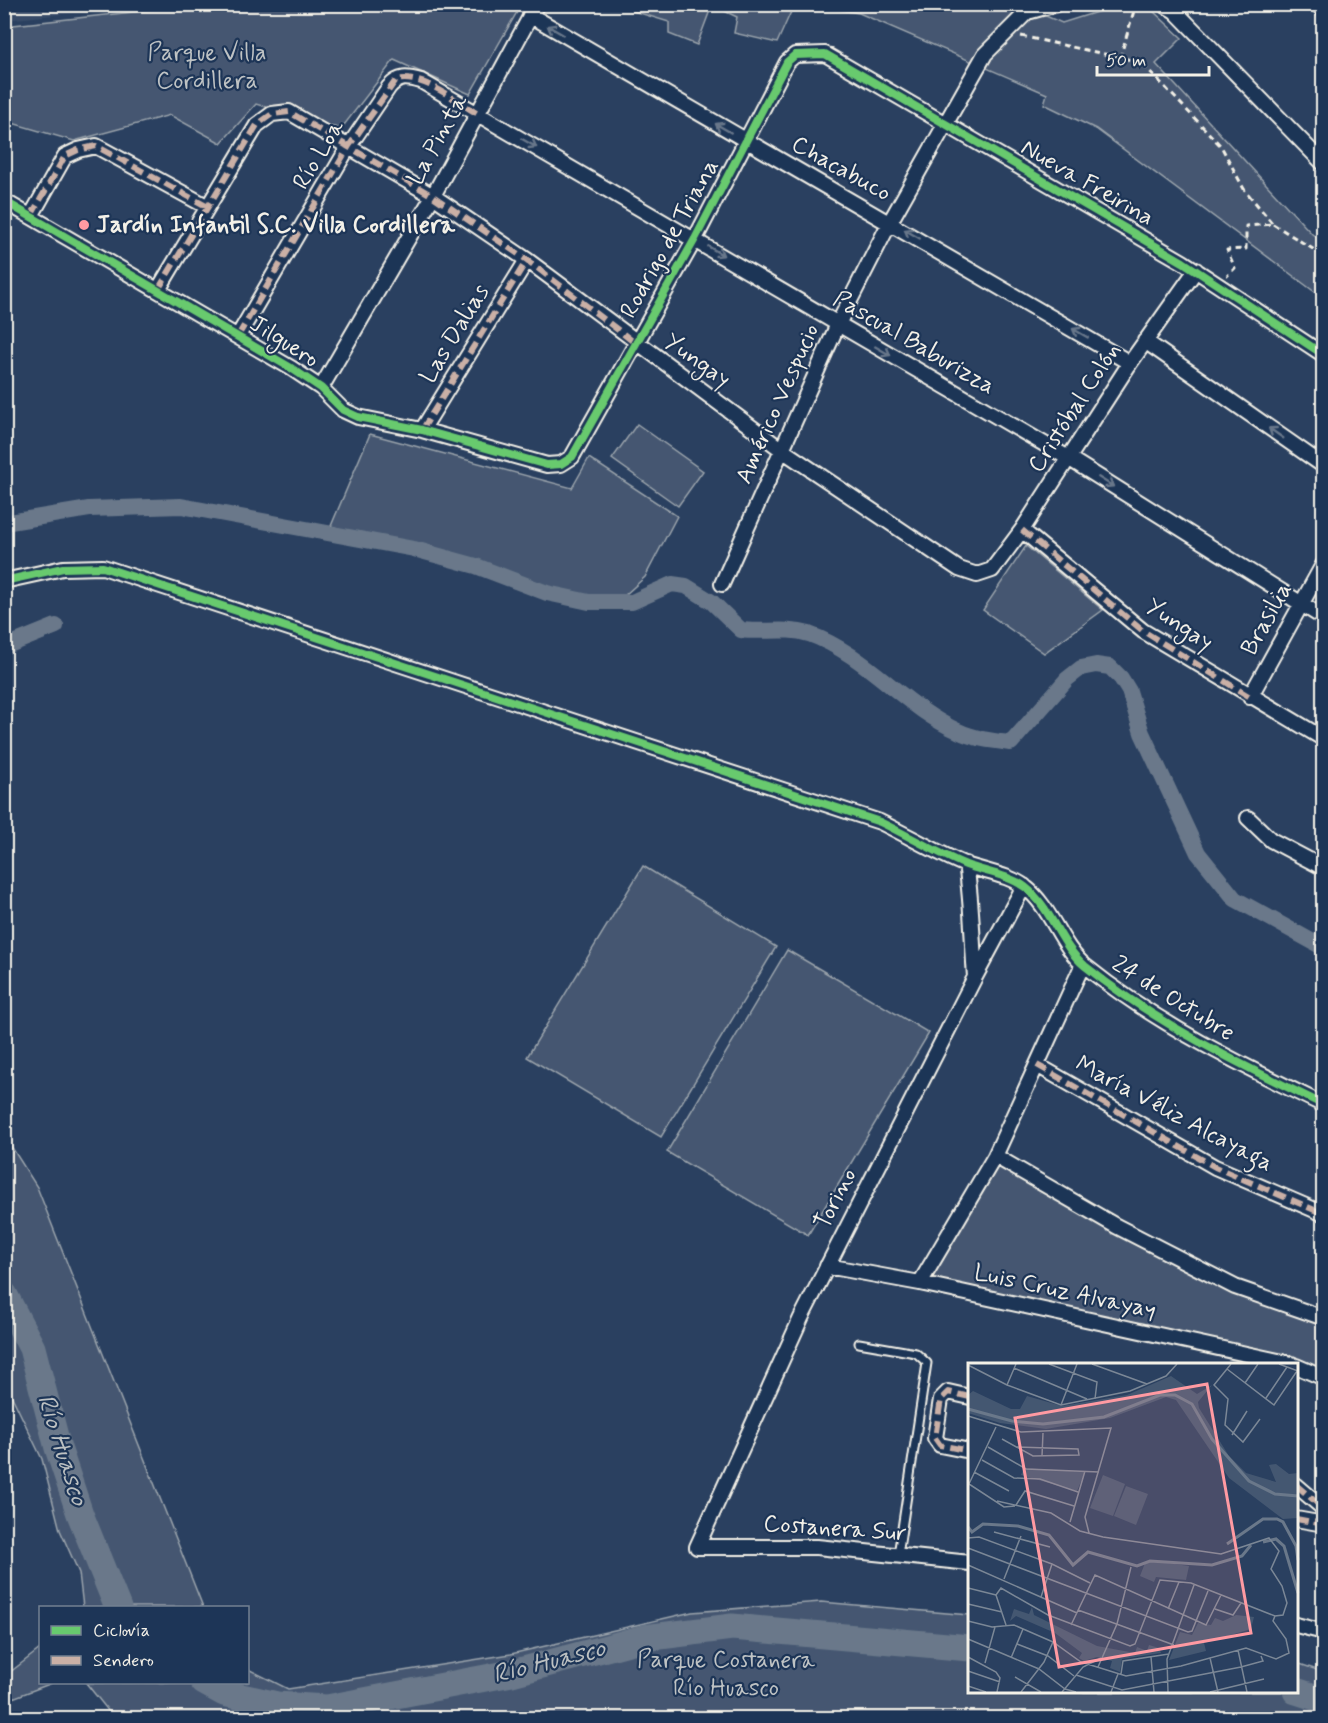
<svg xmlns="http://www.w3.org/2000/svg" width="1328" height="1723" viewBox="0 0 1328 1723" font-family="Mynerve,sans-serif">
	<rect width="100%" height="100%" fill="#2a4060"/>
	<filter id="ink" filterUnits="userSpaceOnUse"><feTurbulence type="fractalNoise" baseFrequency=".0167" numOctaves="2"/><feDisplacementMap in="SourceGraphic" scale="12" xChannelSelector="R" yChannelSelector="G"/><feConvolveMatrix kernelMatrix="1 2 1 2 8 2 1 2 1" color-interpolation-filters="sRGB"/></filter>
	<g filter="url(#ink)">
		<path fill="#374c69" d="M5 4H152V5L5 20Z"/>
		<path fill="#445771" stroke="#9ca4ac" stroke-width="1.5" d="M207 4 521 5 470 94 394 60 341 129 256 104 221 143 170 115 74 141 5 121 4 26Z
			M634 5V4L794 5 777 43 734 33 737 17 712 5 697 45 669 34V22L633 11Z
			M809 5H1020L1062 23 1116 6 1153 11 1182 38 1156 64 1312 234 1323 242V298L1096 129 1044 104 1047 94 859 13Z
			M637 424 703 471 678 506 612 459Z
			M370 434 572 488 589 458 677 516 645 577 625 595 565 597 331 526Z
			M1026 546 1103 610 1044 653 983 610Z
			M643 866 776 947 661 1137 527 1057Z
			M787 950 929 1033 808 1235 667 1152Z
			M4 1135 37 1187 203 1607H83L79 1573 60 1530 42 1459 5 1382Z
			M996 1159 1113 1227 1323 1323V1375L923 1282Z
			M821 1602 969 1615 970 1692H1296L1297 1663 1323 1672V1718H114L86 1683 248 1682V1669L288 1689 511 1654 692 1612Z
			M40 1649V1682L52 1683 5 1701V1676Z"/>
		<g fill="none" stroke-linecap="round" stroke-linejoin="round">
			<path stroke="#6a788a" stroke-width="16" d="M4 523 89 509 181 506 414 549 476 566 547 593 589 602H632L672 584 686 586 712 602 741 630C763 633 786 627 809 634 866 654 904 707 958 731 974 739 994 741 1011 743L1067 679 1081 668 1096 665 1110 667 1121 678 1129 691 1142 733 1198 853 1235 899 1324 948
				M4 647 56 626"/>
			<path stroke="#6a788a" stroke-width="27" d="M4 1294 32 1348 58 1448 80 1514 118 1608
				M204 1682 224 1693 277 1705 327 1708 512 1673 644 1638 732 1627 970 1648
				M1296 1691 1324 1700"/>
			<g stroke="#f4f1e8" stroke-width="11">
				<path id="service" d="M859 1343 916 1353 927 1363 898 1555"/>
			</g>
			<g stroke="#f4f1e8" stroke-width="18">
				<path id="minor" d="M1163 4 1175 11 1324 164
					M1317 4 1324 11
					M1031 11 1056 4
					M530 15 1130 363
					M4 201 291 368 321 388 343 410 358 417 422 430 547 465 561 464 572 457 695 239 787 62 795 55 825 54 1183 262 1324 355
					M31 216 65 156 78 150 96 146 208 207
					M158 290 257 125 272 114 289 112 433 196 527 260 782 450 959 569 977 575 992 570 1022 530 1130 363 1196 270
					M238 336 349 146 389 87C399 76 407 77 421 81L1070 459 1324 618
					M1145 341 1324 466
					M321 388 433 196 537 4
					M422 430 527 260
					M1022 530 1143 631 1324 739
					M4 581 63 568 103 567 880 822C909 836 937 853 966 865 985 872 1009 875 1025 887 1052 908 1059 944 1085 966 1157 1024 1241 1065 1324 1105
					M722 584 838 324 890 222 985 54 1035 4
					M1250 697 1324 563
					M1248 818 1271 840 1324 868
					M966 864C972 902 972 939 975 977L801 1318 697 1547H817L970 1563
					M975 977 1024 886
					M1037 1065 1215 1167 1324 1214
					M995 1156 1116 1226 1235 1287 1324 1318
					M827 1266 920 1283 1292 1364
					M920 1283 995 1156 1083 964
					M1296 1366 1324 1378
					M970 1397 948 1392 941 1399 935 1438 940 1445 970 1451
					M1296 1485 1324 1509
					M1296 1519 1324 1524
					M1296 1625 1324 1632"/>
			</g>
			<path stroke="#f4f1e8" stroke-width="3" stroke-dasharray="6 4.5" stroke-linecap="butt" d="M1021 36 1141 62 1221 146 1244 189 1273 224 1246 226V249L1227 250 1235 268 1227 276
				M1120 58 1136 4
				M1273 224 1324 256"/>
			<use href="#service" stroke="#1d3557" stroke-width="7"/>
			<use href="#minor" stroke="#1d3557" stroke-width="14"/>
			<path stroke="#cab0a6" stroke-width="6" stroke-dasharray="12 6" stroke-linecap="butt" d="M31 216 65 156 78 150 96 146 208 207
				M158 290 257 125 272 114 289 112 433 196 527 260 635 343
				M238 336 349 146 396 80C424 74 454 100 478 114
				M422 430 527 260
				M1022 530 1143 631 1250 697
				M1037 1065 1215 1167 1324 1214
				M970 1397 948 1392 941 1399 935 1438 940 1445 970 1451
				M1296 1485 1324 1509
				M1296 1519 1324 1524"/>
			<g stroke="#1d3557" stroke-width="11">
				<path id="cycleway" d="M4 201 291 368 321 388 343 410 358 417 422 430 547 465 561 464 572 457 695 239 787 62 795 55 825 54 1183 262 1324 355
					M4 581 63 568 103 567 880 822C909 836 937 853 966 865 985 872 1009 875 1025 887 1052 908 1059 944 1085 966 1157 1024 1241 1065 1324 1105"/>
			</g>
			<use href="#cycleway" stroke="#67ca6e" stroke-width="8"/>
		</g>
		<defs><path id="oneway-shaft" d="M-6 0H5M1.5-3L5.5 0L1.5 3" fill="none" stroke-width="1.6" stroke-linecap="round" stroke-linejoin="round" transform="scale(1.5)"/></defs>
		<g stroke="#68778a">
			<use href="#oneway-shaft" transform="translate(555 30) rotate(-150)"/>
			<use href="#oneway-shaft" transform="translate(723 128) rotate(-150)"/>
			<use href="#oneway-shaft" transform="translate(529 143) rotate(30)"/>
			<use href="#oneway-shaft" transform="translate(912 234) rotate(-150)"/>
			<use href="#oneway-shaft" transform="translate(716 251) rotate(31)"/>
			<use href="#oneway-shaft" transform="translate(1080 333) rotate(-150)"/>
			<use href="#oneway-shaft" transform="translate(883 351) rotate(30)"/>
			<use href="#oneway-shaft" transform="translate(1276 433) rotate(-145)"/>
			<use href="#oneway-shaft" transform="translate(1106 482) rotate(32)"/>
		</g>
	</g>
	<circle fill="#ff9aa2" stroke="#1d3557" stroke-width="2" cx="84" cy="225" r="6"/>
	<g text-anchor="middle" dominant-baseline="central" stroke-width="4.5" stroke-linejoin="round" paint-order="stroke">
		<g font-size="24" fill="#bfc3c4" stroke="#1d3557">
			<text x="207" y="53">Parque Villa<tspan x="207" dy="28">Cordillera</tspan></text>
			<text x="726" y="1660">Parque Costanera<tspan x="726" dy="28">Río Huasco</tspan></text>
		</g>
		<g font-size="24" fill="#f4f1e8" stroke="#1d3557">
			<text transform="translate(438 140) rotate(-61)">La Pinta</text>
			<text transform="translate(319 155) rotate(-59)">Río Loa</text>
			<text transform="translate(841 169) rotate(29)">Chacabuco</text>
			<text transform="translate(1087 183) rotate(30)">Nueva Freirina</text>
			<text transform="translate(670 239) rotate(-61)">Rodrigo de Triana</text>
			<text transform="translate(455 334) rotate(-59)">Las Dalias</text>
			<text transform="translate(284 342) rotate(32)">Jilguero</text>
			<text transform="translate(914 343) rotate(30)">Pascual Baburizza</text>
			<text transform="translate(697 361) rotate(36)">Yungay</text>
			<text transform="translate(778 404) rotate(-66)">Américo Vespucio</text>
			<text transform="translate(1075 408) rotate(-57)">Cristóbal Colón</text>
			<text transform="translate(1267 619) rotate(-61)">Brasilia</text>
			<text transform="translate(1179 625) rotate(34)">Yungay</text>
			<text transform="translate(1173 999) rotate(32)">24 de Octubre</text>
			<text transform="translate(1174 1114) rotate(28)">María Véliz Alcayaga</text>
			<text transform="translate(836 1199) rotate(-63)">Torino</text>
			<text transform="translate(1065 1292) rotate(12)">Luis Cruz Alvayay</text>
			<text transform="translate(835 1529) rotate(4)">Costanera Sur</text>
		</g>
		<g font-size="24" font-weight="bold" fill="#f4f1e8" stroke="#1d3557" text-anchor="start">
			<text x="96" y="225">Jardín Infantil S.C. Villa Cordillera</text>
		</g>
		<g font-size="26" font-style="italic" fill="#bdc1c2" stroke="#1d3557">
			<text transform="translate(62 1450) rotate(72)">Río Huasco</text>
			<text transform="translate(549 1662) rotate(-14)">Río Huasco</text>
		</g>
	</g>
	<g transform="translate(968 1363)">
		<rect width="330" height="330" fill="#2a4060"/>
		<path d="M203 13 229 31 244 22 230 39 231 45 261 93 278 110 308 119 301 102 308 101 321 111 330 110V155L315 156 261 115 208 37 198 34 142 55 78 66 32 60 0 50V32L5 28 43 46H52L59 33 94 43 159 32ZM56 105 117 109 109 128 53 112ZM135 112 157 121 145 153 122 145ZM158 123 180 131 168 162 146 153ZM186 198 221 203 218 217 188 214 186 219 172 213 177 200ZM64 244 66 252 129 283 167 290 169 284 179 288 181 282 191 285 193 290 154 296 152 309 142 305 144 298 129 294 116 298 111 295 114 290 87 270 48 253 42 258 46 246 61 251ZM268 252 286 254 283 266 236 280 238 288 201 297 212 269 224 272 230 260 243 262 247 255 255 258Z" fill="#445771"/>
		<path fill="none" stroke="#6a788a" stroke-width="3" d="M0 46 44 58 75 61 136 54 192 32H207L224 41 244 76 281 118 307 131 330 133M0 164 4 169 15 161 50 163 81 172 105 202 120 189 169 203 182 198 244 202 274 193 283 182M295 179 308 176 316 183 330 230M259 181 295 156H309L315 159 328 183 330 197"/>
		<path fill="none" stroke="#7b8796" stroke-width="1.5" d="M81 1 129 19 127 36M124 1 179 21M263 1 246 22 260 36 257 62 275 79 292 56M311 1 330 8M0 2 39 22 93 42 162 28 198 13 209 1M46 5 119 36M259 6 306 42 329 8M277 20 290 1M39 22 48 1M298 35 319 4M93 42 109 1M0 53 53 69 143 65 117 154 121 170M264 72 279 48M34 76 65 93 111 92 110 86 49 84M20 84 58 106 131 109M74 93 75 70M14 97 46 115 72 116 110 129M6 109 41 128M1 121 36 144 47 143M0 123 28 64M48 142 57 128 106 143M102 159 117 108M26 169 82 184M0 175 11 174 84 201 122 220M0 185 220 269 224 268 240 228M0 202 109 250M36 216 53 173M0 225 28 232M28 232 33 225 80 252 162 283 167 281 192 217 223 220 307 253M28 232 38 262M73 234 84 201M0 241 34 249M200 246 211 219M247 246 265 252 273 240M110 247 206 282M0 258 24 264 46 262 85 279 113 299 158 313 213 303 278 285 308 296 321 290 318 276 305 258 307 253 315 252 319 240 314 223 303 206 311 188 301 175 253 191 135 174 112 168 83 150 29 138M103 262 127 212 238 262 253 232M0 276 71 306 97 326 108 329M49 281 80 293 106 313M270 287 279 329M0 294 28 309 32 315 29 329M183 294 186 329M43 295 55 266M242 295 250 329M17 300 27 264M130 304 149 261 163 204M0 308 32 319M153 311 155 298 201 291M108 312 154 327 273 304 295 298 293 293M47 314 73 329M0 323 18 329M53 329 76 299 85 279M94 329 115 304 133 295M143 329 150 311M200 329 199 296 226 222M242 329 296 316"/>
		<path fill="#ff9aa2" fill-opacity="0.15" stroke="#ff9aa2" stroke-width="3" d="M239 21 283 270 91 304 47 55Z"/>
		<rect width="330" height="330" fill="none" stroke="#f4f1e8" stroke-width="3"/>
	</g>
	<rect width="1328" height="1723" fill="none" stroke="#1d3557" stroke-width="24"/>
	<rect x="12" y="12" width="1304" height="1699" fill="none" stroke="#f4f1e8" stroke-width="2" filter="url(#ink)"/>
	<rect x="39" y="1606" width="210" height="78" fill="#1d3557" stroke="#738091" stroke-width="1.5"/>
	<rect x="51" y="1626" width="30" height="9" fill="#67ca6e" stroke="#738091" stroke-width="1.5"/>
	<text x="93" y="1636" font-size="18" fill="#f4f1e8">Ciclovía</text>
	<rect x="51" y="1656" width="30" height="9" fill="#cab0a6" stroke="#738091" stroke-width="1.5"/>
	<text x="93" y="1666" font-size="18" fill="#f4f1e8">Sendero</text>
	<path d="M1097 66v9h112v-9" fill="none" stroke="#f4f1e8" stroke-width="3"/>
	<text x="1106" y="66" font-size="18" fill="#f4f1e8" stroke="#1d3557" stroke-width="4.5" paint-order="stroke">50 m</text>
</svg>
